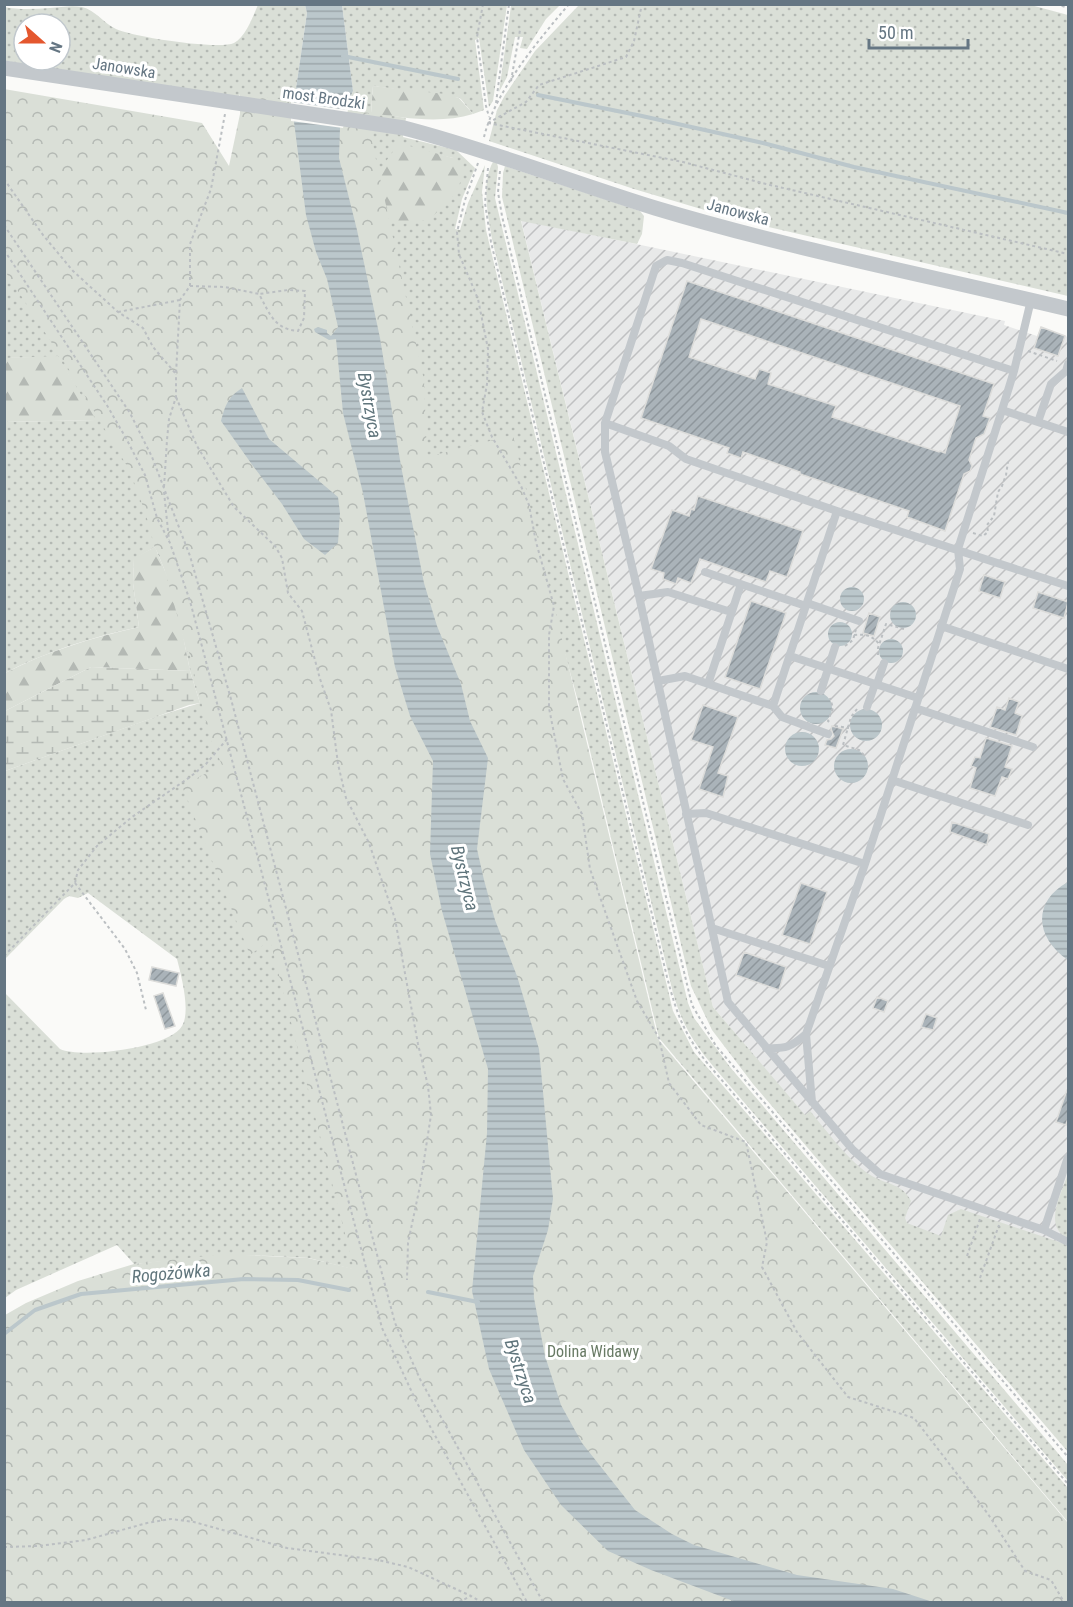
<svg xmlns="http://www.w3.org/2000/svg" width="1073" height="1607" viewBox="0 0 1073 1607" font-family="'Roboto Condensed',sans-serif">
	<defs>
		<pattern id="industrial-furrows" width="10" height="10" patternUnits="userSpaceOnUse" patternTransform="scale(1.5)"><rect width="10" height="10" fill="#e8e9e9"/><path d="M-1 1l2-2M0 10L10 0M9 11l2-2" fill="none" stroke="#c0c1c2"/></pattern>
		<pattern id="grass-dots" width="8" height="8" patternUnits="userSpaceOnUse" patternTransform="scale(1.5)"><rect width="8" height="8" fill="#dadfd7"/><path d="M2 2h.1M6 6h.1" fill="none" stroke="#b4b9b4" stroke-width="1.8" stroke-linecap="round"/></pattern>
		<pattern id="forest-firs" width="22" height="20" patternUnits="userSpaceOnUse" patternTransform="scale(1.5)"><rect width="22" height="20" fill="#dadfd7"/><path d="M5 1l3.5 6h-7zM16 11l3.5 6h-7z" fill="#b4b9b4"/></pattern>
		<pattern id="wetland-marsh" width="20" height="14" patternUnits="userSpaceOnUse" patternTransform="scale(1.5)"><rect width="20" height="14" fill="#dadfd7"/><path d="M1 5h8M5 5V1M11 12h8M15 12V8" fill="none" stroke="#b4b9b4"/></pattern>
		<pattern id="park-crowns" width="20" height="18" patternUnits="userSpaceOnUse" patternTransform="scale(1.5)"><rect width="20" height="18" fill="#dadfd7"/><path d="M2 6a3 3 0 1 1 6 0M12 15a3 3 0 1 1 6 0" fill="none" stroke="#b4b9b4"/></pattern>
		<pattern id="water-rules" width="6" height="5" patternUnits="userSpaceOnUse" patternTransform="scale(1.5)"><rect width="6" height="5" fill="#bbc7cb"/><path d="M0 2.5h6" fill="none" stroke="#9ca6aa"/></pattern>
		<pattern id="building-hatch" width="6" height="6" patternUnits="userSpaceOnUse" patternTransform="scale(1.5)"><rect width="6" height="6" fill="#aab3b9"/><path d="M-1 1l2-2M0 6l6-6M5 7l2-2" fill="none" stroke="#8e969c"/></pattern>
	</defs>
	<rect width="100%" height="100%" fill="#fafaf8"/>
	<path fill="url(#industrial-furrows)" d="M521 220 1005 321 1004 325 1037 336 1041 327 1068 337V1427L713 1007Z"/>
	<path fill="url(#grass-dots)" fill-rule="evenodd" d="M1027 4 1068 15V296L738 220 634 189 489 141 497 110 505 95 535 51 579 5Z
		M258 5H305L307 13 294 102 240 94 239 97 5 61 4 7C19 10 35 9 50 8 61 7 72 5 82 7 95 10 105 24 116 29 133 37 218 50 234 43 246 37 253 16 258 5ZM24 24H60V60H24Z
		M342 5H507L493 101 489 107 479 38 475 40 484 110 473 114 460 98 373 86 371 112 406 118 403 137 456 150 475 168 462 199 455 229 460 230 468 203 485 165 482 192 486 230 673 1011 694 1052 1068 1488V1522L659 1038 579 705 535 544 470 721 345 109 353 91ZM431 153 453 158 457 192Z
		M509 5H560L546 19 527 49 520 48 523 37H515L507 77 499 92 511 6Z
		M493 162 497 163 498 167 495 198 688 1003 694 1018 730 1067 1068 1465V1481L713 1066C693 1042 682 1024 673 993L492 239C488 216 481 183 493 162Z
		M505 166 640 211 644 216 642 234 637 244 521 221 713 1007 805 1115 810 1111C827 1131 849 1162 872 1176 887 1185 902 1183 911 1201L905 1218 907 1223 941 1236 948 1215 961 1209 1068 1245V1452L753 1084 712 1030 691 986 502 197 503 173Z
		M4 255 106 408 134 459 143 478 163 544 176 569 188 605 221 732 215 748 219 756 225 755 228 757 231 765 368 1287 385 1344 401 1377 523 1602H518L376 1354 352 1269 309 1258 272 1256 229 1255 134 1264 117 1245 16 1290 5 1298V993L60 1049C82 1059 170 1048 182 1026 191 1011 181 975 177 959L88 893 78 898 69 896 64 899 5 959V771L155 717 200 703 190 671 175 595 155 547 134 559 133 583 139 627C92 637 48 651 5 673V422L95 420 58 357 5 358Z
		M1068 1174V1238C1042 1227 1062 1192 1068 1174Z"/>
	<path fill="url(#forest-firs)" d="M373 86 445 94 459 98 473 114C441 124 404 118 371 113Z
		M399 143 453 158 464 170 457 192 430 219 397 225 372 181Z
		M58 356 96 420 5 422V358Z
		M155 547 175 595 190 671 91 667 5 711V673C48 651 91 638 139 627L133 583 134 558Z"/>
	<path fill="url(#wetland-marsh)" d="M91 667 190 671 200 703 189 705 5 771V711Z"/>
	<path fill="url(#park-crowns)" d="M4 89 202 123 229 166 240 114V93L369 113 370 132 424 380 427 457 513 435 658 1039 1068 1523V1602H5V1315L26 1303 78 1281 134 1264 225 1254 308 1258 354 1269 270 940 250 955 182 786 222 765 210 738 189 652H187L162 559 155 548 146 515 130 471 68 368 5 271Z"/>
	<path fill="url(#water-rules)" d="M305 5H342L353 91 345 109 340 128 339 158 357 230 380 338 401 466 424 583 437 626 461 684 470 721 488 758 477 849 484 880 495 920 517 976 539 1049 553 1199 548 1230 533 1276 534 1298 545 1356 561 1405 582 1443 635 1510 672 1534 694 1545 797 1575 893 1589 933 1602H736L651 1570 608 1551 561 1505 524 1450 489 1369 472 1291 487 1133 488 1069 442 911 430 854 433 761 410 716 395 667 363 493 343 413 336 339 329 340 315 332 314 329 318 327 327 330V333L331 336 338 327 327 279 316 252 306 215 294 122V102L307 13Z
		M242 388 269 439 338 497 340 513 338 543 325 555 304 539 282 504 253 466 221 421C225 406 228 397 242 388Z
		M840 599a12 12 0 1 1 24 0a12 12 0 1 1-24 0Z
		M890 615a13 13 0 1 1 26 0a13 13 0 1 1-26 0Z
		M828 634a12 12 0 1 1 24 0a12 12 0 1 1-24 0Z
		M879 651a12 12 0 1 1 24 0a12 12 0 1 1-24 0Z
		M800 708a16 16 0 1 1 32 0a16 16 0 1 1-32 0Z
		M850 725a16 16 0 1 1 32 0a16 16 0 1 1-32 0Z
		M785 749a17 17 0 1 1 34 0a17 17 0 1 1-34 0Z
		M834 766a17 17 0 1 1 34 0a17 17 0 1 1-34 0Z
		M1068 882V960C1036 939 1031 902 1068 882Z"/>
	<path fill="#fafaf8" d="M291 102 348 110 343 128 291 121Z"/>
	<g fill="none" stroke-linecap="round" stroke-linejoin="round">
		<path stroke="#bbc7cb" stroke-width="4" d="M343 56 458 79
			M538 95 642 116 763 143 854 167 1068 213
			M428 1292 478 1302
			M4 1334 35 1310 81 1294 244 1279 298 1280 349 1290"/>
	</g>
	<path fill="url(#building-hatch)" stroke="#dcdcda" stroke-width="1.5" fill-rule="evenodd" d="M687 281 994 384 983 416 990 418 984 434 976 438 969 460 972 466 970 471 964 474 945 531 907 517 909 511 800 474V472L743 452 741 458 727 453 729 448 641 418ZM701 319 960 406 945 453 940 451 939 452 832 417 836 406 768 384 771 373 759 369 755 379 689 357Z
		M1041 327 1065 336 1058 356 1034 348Z
		M698 496 803 531 787 577 770 571 766 582 700 559 691 583 678 578 676 584 663 579 664 573 651 569 672 510 689 516 691 509 694 510Z
		M984 575 1005 582 1000 598 979 591Z
		M1038 592 1068 602 1064 618 1033 608Z
		M751 601 786 613 760 689 725 677Z
		M869 613 880 617 874 636 863 633Z
		M1009 698 1019 702 1015 713 1022 716 1016 735 990 727 997 707 1005 710Z
		M703 705 738 717 718 773 728 776 723 797 699 789 713 747 691 740Z
		M832 726 843 729 836 748 825 745 827 740 831 739 834 736 831 729Z
		M986 738 1012 746 1005 767 1012 769 1008 779 1002 777 995 796 970 788 976 768 971 766 975 757 980 758Z
		M952 822 989 834 987 845 950 832Z
		M801 883 827 892 810 944 782 935Z
		M744 952 786 967 779 990 736 975Z
		M152 967 179 973 176 986 149 980Z
		M163 993 175 1026 165 1029 154 996Z
		M877 997 888 1001 884 1012 873 1008Z
		M926 1014 937 1018 933 1030 921 1027Z
		M1067 1090H1068V1118L1066 1125 1056 1122Z"/>
	<g fill="none" stroke-linecap="round" stroke-linejoin="round">
		<path stroke="#bbbfc2" stroke-width="2" stroke-dasharray="3 3" stroke-linecap="butt" d="M483 4 477 37 486 106 489 117
			M1056 4 1068 8
			M511 81 520 30
			M496 103 509 4
			M488 123 683 162 766 184 1068 254
			M488 123 526 102 539 85 626 57 634 41 642 4
			M484 137C495 91 539 40 569 4
			M478 163 465 200 457 232 459 254 478 299 488 349 487 384 482 412 492 437 521 486 529 505 536 542 554 606 549 635V708L563 779 582 814 590 869 637 1001 659 1038 669 1083 701 1125 746 1142 767 1242 762 1267 797 1332 848 1397 914 1418 988 1514 1025 1571 1051 1580 1064 1602
			M488 168 485 203 491 242 667 977C677 1015 684 1034 708 1064L1068 1484
			M500 171 498 192 502 216 692 1005 716 1046 1068 1457
			M4 179 43 235 73 271 118 312 143 328 153 347 176 374 180 300 190 286V244L211 189 225 114
			M4 225 130 413 152 457 190 556 231 699 395 1323 420 1379 543 1602
			M4 250 108 407 127 440 145 475 157 518 170 543 190 601 382 1328 416 1401 527 1602
			M190 286 225 287 259 294C270 314 274 329 298 331L304 318 305 291 288 290 259 294
			M118 312 180 300
			M1028 351 1057 361
			M176 397 197 446 234 507 275 546 282 558 288 593 302 611 320 679 331 710 338 764 346 798 369 843 395 919 418 1044 428 1086 431 1115 420 1186 408 1243 407 1280
			M164 487 167 440 169 419 176 397V374
			M164 492 169 540
			M973 533 983 536 988 532 987 525 994 516 998 492 1002 486 1006 475 1008 462
			M854 635C865 634 872 635 879 644
			M845 646 853 640 856 629
			M878 655V648L886 624 904 629
			M857 709 851 717 843 745 859 750 866 757
			M829 722 828 721 833 708 830 698
			M835 726 849 728
			M75 883 125 949 137 973 146 1010
			M4 956 75 883 78 870 97 846 132 817 190 777 206 764 227 739
			M967 1256 980 1219
			M980 1278 999 1225
			M4 1547 38 1546 86 1540 147 1523 171 1519 194 1522 287 1548 378 1560 408 1567 471 1596 481 1602
			M459 1602 471 1596"/>
		<path stroke="#c3c8cc" stroke-width="8" d="M1031 300 1014 371 682 263 667 260 656 266 605 423V452L639 596 728 1002 853 1150 880 1174 1044 1230 1068 1242
			M1002 410 1014 371
			M1038 422 1051 384 1066 371 1068 364
			M605 423 669 446 686 459 837 511
			M705 572 806 606
			M639 596 668 592 731 612
			M807 603 859 621
			M941 626 1068 669
			M790 656 918 698
			M658 681 685 676 773 706 837 511 1068 586
			M708 684 741 584
			M877 684 884 663
			M821 691 835 647
			M773 706 782 717 828 734
			M867 707 875 684
			M915 708 1033 747
			M892 780 1028 825
			M686 814 706 813 865 864
			M712 928 829 966
			M766 1048C786 1049 791 1047 806 1034
			M812 1102 806 1034 865 864 960 569 958 549 1002 410 1068 432
			M1044 1230 1068 1157"/>
		<path stroke="#c3c8cc" stroke-width="15" d="M4 68 404 128C489 150 571 182 655 208 791 249 931 276 1068 309"/>
	</g>
	<g text-anchor="middle" dominant-baseline="central" stroke-width="6" stroke-linejoin="round" paint-order="stroke">
		<g font-size="16" fill="#657683" stroke="#fff">
			<text transform="translate(124 68) rotate(9)">Janowska</text>
			<text transform="translate(324 98) rotate(8)">most Brodzki</text>
			<text transform="translate(738 212) rotate(15)">Janowska</text>
		</g>
		<g font-size="16" fill="#687a64" stroke="#fff">
			<text x="593" y="1351">Dolina Widawy</text>
		</g>
		<g font-size="18" font-style="italic" fill="#60757c" stroke="#fff">
			<text transform="translate(370 405) rotate(80)">Bystrzyca</text>
			<text transform="translate(465 878) rotate(76)">Bystrzyca</text>
			<text transform="translate(171 1273) rotate(-5)">Rogożówka</text>
			<text transform="translate(521 1371) rotate(72)">Bystrzyca</text>
		</g>
	</g>
	<rect width="1073" height="1607" fill="none" stroke="#657683" stroke-width="12"/>
	<g transform="translate(42 42) rotate(111)"><circle r="28" fill="#ffffff" stroke="#c1c8cd" stroke-width="1.5"/>
	<path d="M0-4.5L10 22L0 15L-10 22Z" fill="#e4572e"/>
	<text y="-9" font-size="16" font-weight="bold" text-anchor="middle" fill="#657683">N</text>
	</g>
	<path d="M869 39v9h99v-9" fill="none" stroke="#657683" stroke-width="3"/>
	<text x="878" y="39" font-size="18" fill="#657683" stroke="#ffffff" stroke-width="4.5" paint-order="stroke">50 m</text>
</svg>
